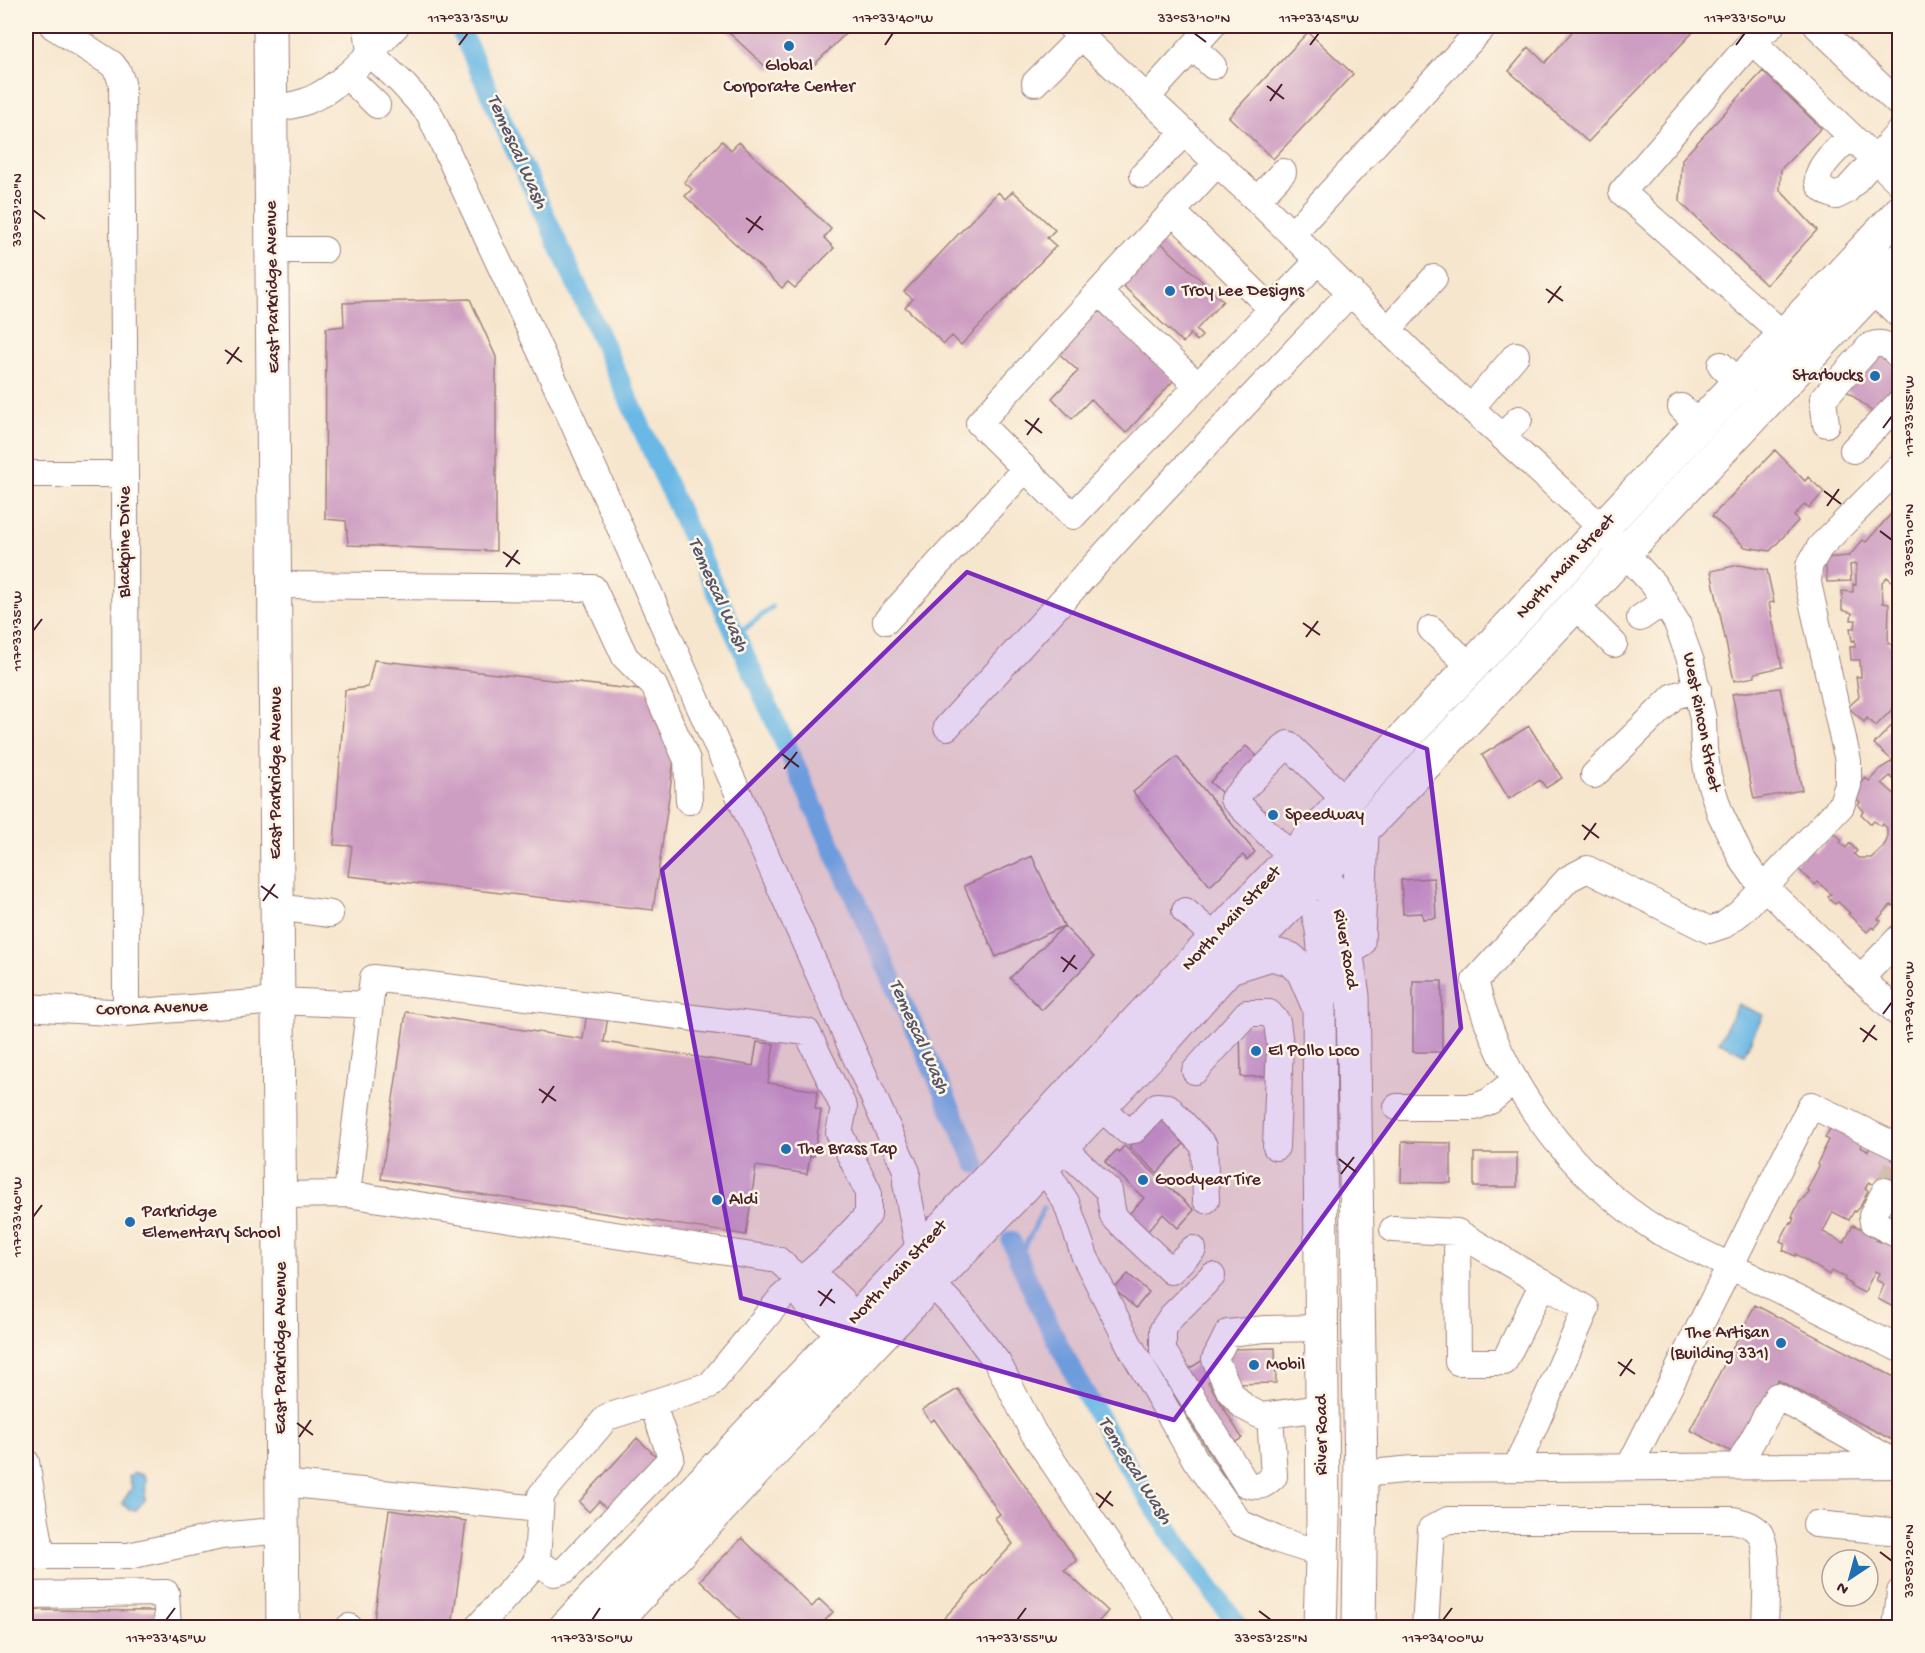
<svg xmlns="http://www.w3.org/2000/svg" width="1925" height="1653" viewBox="0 0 1925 1653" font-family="'Gochi Hand',sans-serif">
	<rect width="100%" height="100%" fill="#fcf5e5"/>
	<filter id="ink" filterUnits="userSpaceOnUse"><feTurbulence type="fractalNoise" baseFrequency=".0167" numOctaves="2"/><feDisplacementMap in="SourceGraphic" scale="12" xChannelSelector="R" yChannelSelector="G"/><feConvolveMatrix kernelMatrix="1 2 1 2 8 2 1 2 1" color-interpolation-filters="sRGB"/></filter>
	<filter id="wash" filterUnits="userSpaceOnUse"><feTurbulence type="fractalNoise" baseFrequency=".008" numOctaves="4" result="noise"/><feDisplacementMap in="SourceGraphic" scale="24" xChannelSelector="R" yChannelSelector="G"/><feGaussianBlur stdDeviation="1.35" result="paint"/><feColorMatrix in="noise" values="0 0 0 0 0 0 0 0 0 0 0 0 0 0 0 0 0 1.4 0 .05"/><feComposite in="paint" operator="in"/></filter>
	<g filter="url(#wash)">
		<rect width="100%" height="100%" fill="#f7e6ce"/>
		<path fill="#6bb8e5" stroke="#5a6c88" stroke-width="1.5" d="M1738 1004 1763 1015 1744 1054 1719 1042Z
			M134 1473 142 1474 146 1478 145 1500 136 1510H129L122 1503 132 1488 129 1477Z"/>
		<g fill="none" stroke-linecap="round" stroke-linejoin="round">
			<path stroke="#6bb8e5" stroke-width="5" d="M736 636 772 607
				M1019 1258 1044 1208"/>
			<path stroke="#6bb8e5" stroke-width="20" d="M459 26 976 1164
				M1011 1241C1023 1268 1035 1297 1048 1324 1102 1430 1167 1533 1240 1628"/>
		</g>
		<g id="blocks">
			<path fill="#ce9ec2" d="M722 26H853L812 67 768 69Z
				M1577 26H1699L1588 142 1509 71 1529 47 1545 63Z
				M1308 32 1353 74 1273 159 1229 117Z
				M1763 71 1821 128 1781 169 1780 190 1817 230 1766 285 1680 202 1682 159Z
				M722 141 731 150 739 142 831 229 824 238 834 248 795 288 788 282 782 288 685 196 692 189 684 182Z
				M1013 191 1055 230 1047 238 1056 246 961 345 952 336 944 344 905 307 913 299 904 292 998 192 1005 199Z
				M1157 239 1223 301 1196 330 1202 336 1197 341 1190 334 1183 343 1117 280Z
				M470 299 496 357V551L348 545 346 521 325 519 326 328 344 326 343 303Z
				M1094 305 1174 380 1126 433 1091 399 1072 419 1052 398 1078 371 1053 348Z
				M1869 341 1900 372V390L1876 415 1846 390Z
				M1775 450 1805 481 1808 477 1824 492 1809 508 1805 504 1794 516 1798 521 1770 551 1745 547 1712 516Z
				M1900 504V589L1887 577 1882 582 1883 603 1889 604 1888 643 1894 646 1893 683 1900 685V705L1898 703 1876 726 1867 718 1864 722 1848 707 1859 697 1856 677H1861L1860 660H1851L1850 647H1855V640L1852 641 1850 628H1855L1856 620H1851L1852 613 1842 610V591L1853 592V584L1856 585V564L1850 565 1851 581 1827 582 1825 558 1849 556 1863 540 1866 542Z
				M1739 565 1767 570 1774 602 1769 603 1782 667 1755 673V677L1734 681 1711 571Z
				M374 660 648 691 676 746 653 910 348 876 352 846 334 845 345 690 368 687Z
				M1780 688 1802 790 1754 799 1732 694Z
				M1900 717V786L1890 776 1882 783 1900 799V907L1896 904 1893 906 1891 905 1878 919 1881 921 1874 929 1872 927 1867 932 1848 914 1850 913 1838 902 1835 904 1828 897 1831 894 1818 882 1815 885 1793 864 1809 847 1816 851 1834 833 1842 840 1840 842 1846 848 1850 843 1857 851 1854 854 1858 858H1871L1883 847 1887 840V828L1883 824 1881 826 1874 821 1871 824 1861 814 1864 811 1858 805 1860 802 1852 794 1866 778 1869 781 1881 768 1893 761 1874 744Z
				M1529 726 1562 778 1546 788 1540 780 1509 799 1482 755Z
				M1246 746 1259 758 1223 794 1210 782Z
				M1177 757 1255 852 1247 860 1243 855 1210 886 1133 792Z
				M1032 856 1064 926 996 957 964 886Z
				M1434 878 1436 918 1423 919 1422 913 1403 914 1401 880Z
				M1064 926 1094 957 1042 1010 1010 978Z
				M1413 981H1442V1052H1413Z
				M406 1012 583 1039 587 1012 608 1016 604 1042 753 1066 757 1042 774 1044 768 1083 818 1091 815 1109 821 1110 814 1156H810L807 1174 756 1166 746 1235 381 1179Z
				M1240 1025H1270L1272 1076 1241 1077Z
				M1161 1113 1189 1138 1157 1173 1129 1147Z
				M1832 1125 1863 1142 1860 1147 1868 1151 1870 1147 1892 1157 1891 1159 1897 1162 1898 1160 1900 1161V1221L1884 1213 1895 1196 1869 1182 1865 1189 1868 1191 1861 1205 1855 1212 1854 1211 1849 1220 1833 1212 1823 1232 1844 1243 1853 1225 1878 1236 1876 1240 1883 1243 1885 1239 1900 1245V1308L1893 1305 1891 1306 1878 1299 1884 1284 1876 1280 1879 1273 1875 1271 1864 1293 1851 1286V1284L1844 1280 1845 1277 1831 1271 1829 1275 1796 1254 1795 1256 1783 1250 1785 1244 1780 1241 1790 1222 1792 1223 1794 1218 1792 1217 1799 1203 1810 1191 1807 1190 1819 1166 1817 1164 1829 1140 1825 1138Z
				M1402 1142 1451 1143V1183L1401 1182Z
				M1124 1146 1194 1210 1178 1228 1163 1214 1146 1233 1127 1216 1144 1198 1105 1162 1117 1150 1119 1152Z
				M1474 1153H1517V1187H1474Z
				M1128 1274 1149 1292 1136 1308 1114 1289Z
				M1755 1305 1900 1380 1898 1443 1778 1380 1750 1434 1743 1431 1732 1452 1690 1430Z
				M1275 1348 1276 1383 1230 1384 1229 1349Z
				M1176 1360 1184 1372 1203 1360 1214 1378 1208 1382 1242 1438 1229 1446 1245 1473 1228 1483 1159 1371Z
				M958 1389 1077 1561 1064 1570 1108 1611 1093 1628H935L1013 1544 995 1518 1000 1514 934 1419 931 1422 922 1410Z
				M637 1438 661 1461 610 1512 599 1501 589 1512 579 1502Z
				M389 1510 466 1521 452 1628H373Z
				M742 1538 812 1607 819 1599 833 1612 818 1628H749L700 1580Z
				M26 1610 157 1611V1628H26Z"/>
		</g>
	</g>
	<g filter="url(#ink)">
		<use href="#blocks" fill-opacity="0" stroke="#a0827c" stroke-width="1.5"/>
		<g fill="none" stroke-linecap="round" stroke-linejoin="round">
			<path stroke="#d4bead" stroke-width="26" stroke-dasharray="26 13" stroke-linecap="butt" d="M1885 1191 1900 1162"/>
			<g stroke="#a0827c" stroke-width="28">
				<path id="minor" d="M53 26 112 64 118 72 122 83 125 474 126 1013
					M367 26 370 53 401 82 429 113 564 402 907 1172 906 1183 919 1251
					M1070 26 1257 200 1426 367 1603 529 1654 585 1677 623 1691 662 1703 719 1704 750 1708 776 1720 813 1742 859 1757 880 1900 1015
					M1817 26 1900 105
					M1752 41 1771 26
					M1193 47 1213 66
					M347 76 377 105
					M1035 83 1082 36
					M1147 97 1212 26
					M271 110C283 107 296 105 307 101 344 85 369 54 396 26
					M1851 136C1835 152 1795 183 1836 196L1846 191 1875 159 1900 183
					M1218 162 979 423 1073 516 1319 260
					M1143 175 1185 132
					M1257 200 1283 172
					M1173 212 1272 309
					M1292 234 1484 26
					M273 250H324
					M1860 277 1900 316
					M1099 292 1198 386
					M1389 329 1434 278
					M1784 335 1622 192 1752 41 1875 159 1900 131
					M1721 365 1739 383
					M1681 407 1699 425
					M1471 408 1516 355
					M1826 424 1823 399 1870 346C1884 340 1890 347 1900 357
					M1503 437 1519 419
					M1853 450 1900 402
					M1900 466 1820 547 1809 566 1808 583 1848 761V785L1841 806 1741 912 1724 925 1709 930 1587 869 1568 879 1475 981C1500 1083 1570 1176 1660 1232L1900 1349
					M26 474H125
					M275 585 593 588 625 657 654 686 687 760 689 801
					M1576 606 1614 644
					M1640 618 1665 601
					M886 621 1025 469
					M1431 629 1471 667
					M947 727 1156 498 1351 292
					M1594 775 1674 696 1698 689
					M1291 856 1233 799 1288 744 1345 800
					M277 907 330 914
					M1185 911 1215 937
					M1861 978 1900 937
					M26 1007 126 1013 278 1001 370 1005
					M1195 1071 1247 1013H1269L1277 1022 1280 1045 1276 1147
					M1100 1107 1127 1131 1134 1130 1157 1106 1168 1107 1204 1146 1206 1200
					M1397 1107H1475L1490 1101 1515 1080
					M1062 1147 1109 1191 1113 1216 1171 1271 1193 1249
					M1043 1166 1066 1202 1085 1257 1130 1346 1196 1461 1240 1523 1278 1540 1322 1554
					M1885 1191 1872 1216 1873 1222 1900 1236
					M347 1194 373 978 807 1032 844 1108 839 1133 868 1191V1215L827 1258 782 1297 710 1385 607 1417 541 1495 537 1562 477 1628
					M279 1195 347 1194 778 1260 801 1281 804 1301 825 1321 849 1326 860 1335
					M1393 1229 1457 1232 1586 1309 1516 1468
					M1457 1232 1458 1362H1504L1543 1283
					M1212 1276 1172 1316 1163 1329V1351L1246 1484C1261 1488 1263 1486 1274 1476L1270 1415
					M801 1281H821L842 1301 849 1326
					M932 1284 960 1313 998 1363 1033 1432 1164 1628
					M1322 1328 1265 1329 1228 1333 1215 1359 1230 1392 1244 1407 1261 1416 1322 1408
					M26 1462 42 1556
					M1738 1466 1777 1396 1898 1464
					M1629 1467 1811 1105 1900 1148
					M1361 1474 1413 1469 1900 1465
					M282 1483 540 1509
					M1816 1524 1900 1532
					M26 1556H128L221 1536 282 1530
					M537 1562 554 1573 565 1570 666 1464 671 1457 652 1403
					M26 1595 166 1593 168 1628
					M349 1627V1628
					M1425 1628 1431 1529 1448 1520H1733C1742 1522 1751 1524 1758 1531 1771 1545 1765 1607 1765 1628
					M1896 1628 1900 1592"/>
			</g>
			<g stroke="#a0827c" stroke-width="35">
				<path id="major" d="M270 26 283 1628
					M1303 862 1322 873 1334 895 1340 911 1353 996 1361 1474 1359 1628
					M1319 917C1328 947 1323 978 1319 1008L1323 1522 1320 1628
					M1358 943 1362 832
					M1233 966 1271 954 1290 959 1303 971 1319 1008
					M565 1628 1900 212
					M609 1628 872 1345 1164 1040 1228 968 1385 807 1900 260"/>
			</g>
			<use href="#minor" stroke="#fff" stroke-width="26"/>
			<use href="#major" stroke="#fff" stroke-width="33"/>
		</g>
	</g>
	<path fill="#7b2cbf" fill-opacity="0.2" stroke="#7b2cbf" stroke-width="4.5" stroke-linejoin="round" d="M967 572 1427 749 1461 1028 1174 1420 741 1298 662 870Z"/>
	<path fill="none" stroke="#4a1f2b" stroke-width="2" d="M1194 33 1206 42M459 45 468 33M885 45 893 33M1310 45 1319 33M1736 45 1745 33M1267 86 1284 99M1270 101 1282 84M33 210 45 219M746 218 763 230M748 233 761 216M1546 289 1563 301M1548 303 1561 286M225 350 242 362M227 364 239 347M1025 420 1042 433M1883 428 1892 416M1027 435 1039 418M1824 491 1841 504M1827 506 1839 489M1880 531 1892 540M503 552 520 564M506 567 518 550M1303 623 1320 635M33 631 42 619M1306 637 1318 621M782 754 799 767M784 769 797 752M1582 825 1599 838M1584 840 1596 823M261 886 278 898M263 901 275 884M1061 957 1077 969M1063 972 1075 955M1883 1014 1892 1002M1860 1028 1877 1040M1863 1042 1875 1025M539 1089 556 1101M542 1103 554 1086M1339 1159 1356 1172M1341 1174 1354 1157M33 1217 42 1205M818 1291 835 1303M820 1306 832 1289M1618 1362 1635 1374M1620 1376 1632 1359M297 1423 313 1435M299 1437 311 1420M1096 1493 1113 1506M1099 1508 1111 1491M1880 1552 1892 1561M1259 1611 1271 1620M166 1620 175 1608M592 1620 600 1608M1017 1620 1026 1608M1443 1620 1452 1608"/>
	<g fill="#1f6fb2" stroke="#fcf5e5" stroke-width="2">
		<circle cx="789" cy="46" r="6"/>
		<circle cx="1170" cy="291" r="6"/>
		<circle cx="1875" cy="376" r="6"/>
		<circle cx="1273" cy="815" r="6"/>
		<circle cx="1256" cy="1051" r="6"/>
		<circle cx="786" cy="1149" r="6"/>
		<circle cx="1143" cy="1180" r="6"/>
		<circle cx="717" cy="1200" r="6"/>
		<circle cx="130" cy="1222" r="6"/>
		<circle cx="1781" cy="1343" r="6"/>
		<circle cx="1254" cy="1365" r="6"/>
	</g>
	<g text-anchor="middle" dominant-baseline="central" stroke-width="5" stroke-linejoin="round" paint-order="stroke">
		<g font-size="18" fill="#4a1f2b" stroke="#fcf5e5" text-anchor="start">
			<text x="789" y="66" text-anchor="middle">Global<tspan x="789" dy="21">Corporate Center</tspan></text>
			<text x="1182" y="291">Troy Lee Designs</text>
			<text x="1863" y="376" text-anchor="end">Starbucks</text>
			<text x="1285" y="815">Speedway</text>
			<text x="1268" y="1051">El Pollo Loco</text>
			<text x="798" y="1149">The Brass Tap</text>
			<text x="1155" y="1180">Goodyear Tire</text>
			<text x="729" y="1200">Aldi</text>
			<text x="142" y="1212">Parkridge<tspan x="142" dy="21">Elementary School</tspan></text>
			<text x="1769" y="1333" text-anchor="end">The Artisan<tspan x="1769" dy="21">(Building 331)</tspan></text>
			<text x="1266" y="1365">Mobil</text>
		</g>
		<g font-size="18" fill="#4a1f2b" stroke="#fcf5e5">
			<text transform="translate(273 287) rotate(-91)">East Parkridge Avenue</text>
			<text transform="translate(125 542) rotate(-90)">Blackpine Drive</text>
			<text transform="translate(1566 567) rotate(-47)">North Main Street</text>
			<text transform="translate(1701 722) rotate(79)">West Rincon Street</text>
			<text transform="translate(276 773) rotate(-90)">East Parkridge Avenue</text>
			<text transform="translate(1232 919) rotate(-47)">North Main Street</text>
			<text transform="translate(1345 949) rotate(80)">River Road</text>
			<text transform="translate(152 1009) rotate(-2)">Corona Avenue</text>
			<text transform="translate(898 1273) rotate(-47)">North Main Street</text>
			<text transform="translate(281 1348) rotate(-90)">East Parkridge Avenue</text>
			<text transform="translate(1322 1435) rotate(-90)">River Road</text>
		</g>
		<g font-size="20" font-style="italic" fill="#56556c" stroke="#fcf5e5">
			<text transform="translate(516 152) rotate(66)">Temescal Wash</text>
			<text transform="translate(717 595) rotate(66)">Temescal Wash</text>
			<text transform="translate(918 1037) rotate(66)">Temescal Wash</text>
			<text transform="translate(1134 1471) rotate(58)">Temescal Wash</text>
		</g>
	</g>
	<rect width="1925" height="1653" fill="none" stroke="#fcf5e5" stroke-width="66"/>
	<g transform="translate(1850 1578) rotate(216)"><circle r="28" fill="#fcf5e5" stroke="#b59f9b" stroke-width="1.5"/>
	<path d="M0-4.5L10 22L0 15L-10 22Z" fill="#1f6fb2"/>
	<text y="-9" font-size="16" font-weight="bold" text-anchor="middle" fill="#4a1f2b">N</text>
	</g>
	<rect x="33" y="33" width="1859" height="1587" fill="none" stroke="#4a1f2b" stroke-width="2"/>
	<g font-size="15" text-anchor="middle" fill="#4a1f2b">
		<text x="468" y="22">117°33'35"W</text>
		<text x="893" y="22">117°33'40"W</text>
		<text x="1194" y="22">33°53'10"N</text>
		<text x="1319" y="22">117°33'45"W</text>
		<text x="1745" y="22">117°33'50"W</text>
		<text transform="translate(16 210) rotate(-90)" y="5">33°53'20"N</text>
		<text transform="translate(1908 416) rotate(-90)" y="5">117°33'55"W</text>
		<text transform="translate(1908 540) rotate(-90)" y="5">33°53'10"N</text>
		<text transform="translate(16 631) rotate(-90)" y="5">117°33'35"W</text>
		<text transform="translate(1908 1002) rotate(-90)" y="5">117°34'00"W</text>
		<text transform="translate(16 1217) rotate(-90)" y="5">117°33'40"W</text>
		<text transform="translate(1908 1561) rotate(-90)" y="5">33°53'20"N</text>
		<text x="166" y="1642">117°33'45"W</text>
		<text x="592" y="1642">117°33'50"W</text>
		<text x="1017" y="1642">117°33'55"W</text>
		<text x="1271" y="1642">33°53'25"N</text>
		<text x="1443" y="1642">117°34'00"W</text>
	</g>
</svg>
